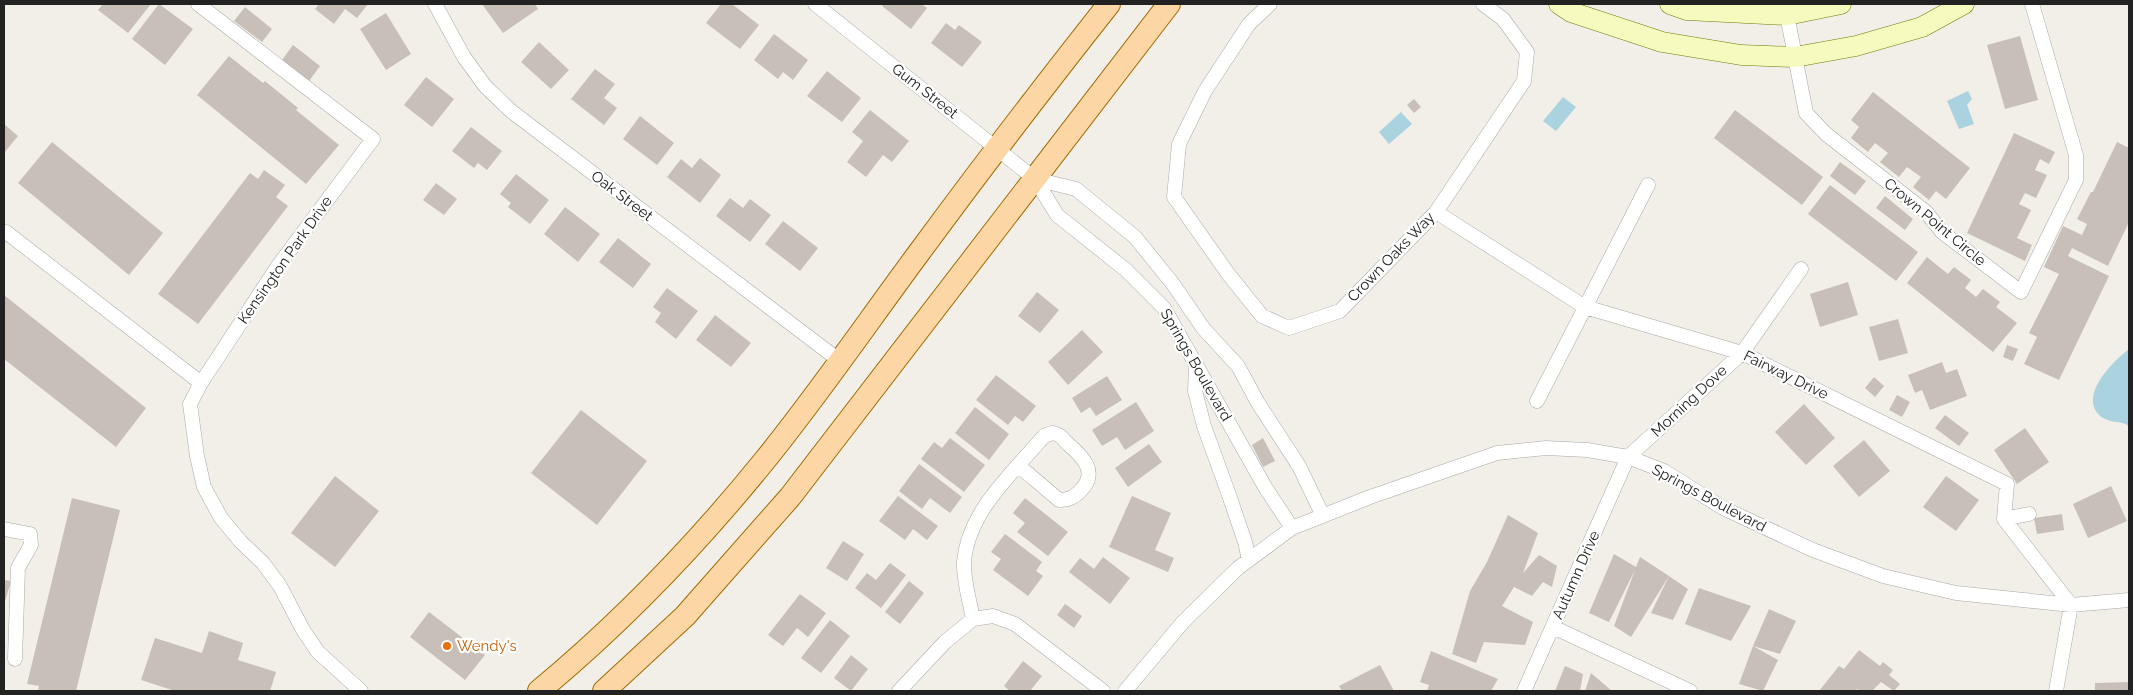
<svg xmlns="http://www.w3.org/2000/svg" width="2133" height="695" viewBox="0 0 2133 695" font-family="Raleway,sans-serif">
	<rect width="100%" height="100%" fill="#f2efe9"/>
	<path fill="#aad3df" d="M1968 91 1972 99 1967 105 1974 124 1959 129 1947 101Z
		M1563 97 1576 107 1556 131 1543 121Z
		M1401 112 1412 124 1389 144 1379 132Z
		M2129 349V426C2122 421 2112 423 2103 418 2075 399 2112 362 2129 349Z"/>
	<path fill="#c7bfb8" d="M103 4H151L128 33 98 10Z
		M159 4 193 29 165 65 132 39Z
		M319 4H368L357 18 345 9 334 24 315 9Z
		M482 4H535L538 9 503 33Z
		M721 4H732L759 25 740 49 706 23Z
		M884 4H921L927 8 911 29 882 6Z
		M245 7 272 29 262 42 234 21Z
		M386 13 411 54 386 70 360 29Z
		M946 23 955 30 959 25 982 42 962 67 931 43Z
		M774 34 808 60 793 80 783 72 778 79 754 60Z
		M2020 36 2038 100 2005 109 1987 45Z
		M539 42 569 70 551 89 521 62Z
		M293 45 320 66 309 81 282 60Z
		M229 56 263 83 265 81 298 108 296 110 339 145 306 184 197 95Z
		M595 69 615 84 604 98 617 108 604 125 571 99Z
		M827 71 861 98 842 122 807 96Z
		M426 77 454 99 432 127 404 105Z
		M1873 92 1970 168 1946 199 1936 191 1929 200 1913 187 1921 177 1907 167 1899 177 1880 162 1888 153 1875 143 1868 152 1851 138 1859 127 1851 120Z
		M1414 99 1421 107 1414 113 1407 105Z
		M870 110 909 141 892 162 883 155 866 177 847 162 863 141 852 132Z
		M1735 110 1823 177 1802 205 1714 138Z
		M640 116 674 143 657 165 623 139Z
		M4 124 18 136 4 153Z
		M471 127 502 151 487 170 478 163 474 168 452 151Z
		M2014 133 2055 152 2049 164 2040 159 2035 170 2047 175 2036 198 2025 193 2019 204 2031 210 2017 238 2032 245 2025 261 1967 233Z
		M52 142 163 233 129 275 18 183Z
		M2117 142 2129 148V222L2108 266 2072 248 2068 256 2109 276 2059 380 2024 364 2037 337 2029 333 2059 274 2044 267 2063 226 2082 235 2087 224 2077 219 2091 192H2093Z
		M700 158 721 175 700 203 667 177 681 159 692 168Z
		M1840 162 1866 181 1855 195 1830 176Z
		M264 170 285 185 276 197 288 206 198 324 158 294 250 173 258 179Z
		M516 174 549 200 530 224 508 207 511 203 500 194Z
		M436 183 457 199 444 215 423 200Z
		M1830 185 1918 252 1896 281 1808 214Z
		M1885 196 1913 219 1905 230 1876 208Z
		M730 198 743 208 750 199 771 215 750 242 716 216Z
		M565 207 600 234 578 262 544 234Z
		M783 221 818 248 800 271 765 244Z
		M618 238 651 264 633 288 599 262Z
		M1927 257 1948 274 1954 267 1971 280 1965 288 1976 297 1983 289 2000 302 1996 307 2017 323 1993 352 1907 283Z
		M1848 282 1858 315 1820 327 1810 294Z
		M667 288 698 311 676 339 655 322 661 313 653 307Z
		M1037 292 1059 310 1040 333 1018 316Z
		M4 295 146 408 116 447 4 359Z
		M715 315 751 343 731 367 696 340Z
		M1898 319 1908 353 1879 361 1869 327Z
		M1082 330 1103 352 1068 385 1048 362Z
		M2007 345 2018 349 2013 361 2003 357Z
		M1942 362 1946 373 1957 369 1967 396 1930 410 1922 390 1915 393 1908 375Z
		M996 375 1036 406 1023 422 1015 416 1008 425 976 400Z
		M1107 376 1122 400 1096 416 1090 407 1081 413 1072 398Z
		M1874 377 1884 386 1875 397 1865 388Z
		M1897 395 1910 402 1902 417 1889 410Z
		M1136 402 1154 431 1125 450 1117 437 1102 446 1092 430Z
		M1804 404 1835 438 1806 465 1775 432Z
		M975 407 1009 434 989 460 955 433Z
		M581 410 647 461 597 525 531 473Z
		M1945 415 1969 433 1959 446 1935 428Z
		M2025 428 2049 462 2017 484 1994 450Z
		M950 438 985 465 964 492 921 459 934 442 942 448Z
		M1263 438 1275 461 1263 467 1252 445Z
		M1864 440 1890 471 1859 497 1833 466Z
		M1149 444 1162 462 1128 487 1115 468Z
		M919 464 962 497 950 513 930 498 922 509 899 491Z
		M335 476 379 511 335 567 291 533Z
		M1946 476 1979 500 1956 531 1923 507Z
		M2111 486 2127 521 2088 538 2073 504Z
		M898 496 938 526 927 540 913 529 905 540 879 521Z
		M1132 496 1171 513 1155 550 1174 558 1168 572 1109 547Z
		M72 498 120 510 76 691H38L39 686 27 684Z
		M1025 498 1068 532 1048 556 1017 532 1025 523 1013 513Z
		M2062 514 2064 530 2037 534 2034 518Z
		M1508 515 1538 533 1523 573 1539 555 1557 566 1552 587 1543 582 1532 596 1514 587 1502 606 1533 622 1525 645 1484 642 1476 663 1452 654 1470 591 1487 562Z
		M1005 534 1042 562 1036 571 1043 576 1028 596 993 570 1001 559 991 552Z
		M843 541 864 554 847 581 826 568Z
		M1614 554 1636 567 1640 557 1669 576 1688 589 1673 620 1651 613 1669 576 1631 637 1614 626 1635 570 1609 622 1589 613Z
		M1103 557 1130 578 1110 604 1069 572 1080 558 1094 569Z
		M890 563 906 575 881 608 855 588 867 573 876 580Z
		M4 580 11 581 4 605Z
		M909 581 924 593 900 624 885 612Z
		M1699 588 1751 606 1731 641 1685 624Z
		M800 594 826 613 808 637 797 628 783 646 768 635Z
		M1065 604 1082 616 1074 628 1057 615Z
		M1769 609 1796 621 1780 654 1753 646Z
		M429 612 485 655 465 680 410 637Z
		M830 620 850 636 821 673 801 658Z
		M209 631 243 643 238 660 276 672 270 691H175L141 680 155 638 202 653Z
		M1753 646 1778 660 1763 691 1739 684Z
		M1859 650 1880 666 1883 662 1893 670 1889 675 1900 684 1894 691 1881 682 1872 691H1860L1857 689 1855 691H1819L1839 666 1844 669Z
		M1431 651 1498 679 1491 691H1427L1429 685 1420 682Z
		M851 655 868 669 851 691 834 678Z
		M1023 661 1042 676 1030 691H1010L1004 686Z
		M1380 665 1394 691H1342L1339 686Z
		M1565 666 1583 674 1580 691H1555Z
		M1591 673 1612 691H1585Z
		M2129 682V691H2095V683Z"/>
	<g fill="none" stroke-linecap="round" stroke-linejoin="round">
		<g stroke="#a9a9a9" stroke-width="15">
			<path id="street" d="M198 4 373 139 278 266 201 383 190 404 197 456 204 487 221 518 241 542 263 563 280 586 303 630 318 652 361 691
				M435 4 464 57 485 86 511 111 840 361
				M815 4 1035 179 1057 215 1126 270 1164 308 1265 487 1292 528
				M1270 4 1249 24 1205 91 1179 144 1174 197 1229 275 1262 316 1289 328 1340 311 1436 212 1524 81 1527 52 1503 19 1483 4
				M1787 15 1806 113 1826 134 1926 212 1942 232 2021 292 2076 180V155L2032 4
				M1035 179 1076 189 1135 237 1173 284 1203 328 1238 366 1258 403 1299 466 1323 516
				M1436 212 1585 307 1742 353 2007 484 2004 519 2071 605 2056 691
				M4 234 6 232 201 383
				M1196 366 1195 391 1204 426 1229 495 1245 542 1249 560
				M1537 401 1648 185
				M2004 519 2029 514
				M4 529 30 534 31 545 18 568 15 659
				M973 619C970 602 963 579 964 562 968 511 1013 473 1044 436 1047 435 1049 434 1052 433 1059 433 1064 440 1068 444 1082 456 1098 471 1082 489 1075 497 1069 500 1059 500L1019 466
				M1553 627 1690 691
				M899 691 945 642 973 619 993 616 1015 624 1103 691
				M1125 691 1183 622 1238 568 1292 528 1370 497 1497 453 1546 448 1587 450 1628 457 1664 471 1723 508 1813 550 1883 576 1956 593 2071 605 2129 600
				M1524 691 1628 457 1742 353 1801 269"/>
		</g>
		<g stroke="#707d05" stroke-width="21">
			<path id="secondary" d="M1559 4 1571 12 1662 42 1741 55 1795 57 1856 46 1922 27 1964 4
				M1670 4 1687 10 1787 15 1841 4"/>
		</g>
		<g stroke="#a06b00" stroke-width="24">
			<path id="primary" d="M539 691C622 622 697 544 765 460 820 392 869 320 921 250 982 167 1045 85 1109 4
				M604 691 685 616 790 497 1169 4"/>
		</g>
		<use href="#street" stroke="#fff" stroke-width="14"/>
		<use href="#secondary" stroke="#f7fabf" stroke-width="20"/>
		<use href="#primary" stroke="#fcd6a4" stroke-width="22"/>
	</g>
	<circle fill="#e8710a" stroke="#fff" stroke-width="2" cx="447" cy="646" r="5"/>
	<g text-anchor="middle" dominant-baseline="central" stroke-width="4.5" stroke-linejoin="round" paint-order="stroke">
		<g font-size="15" fill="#222" stroke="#fff">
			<text transform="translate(925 91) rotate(38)">Gum Street</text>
			<text transform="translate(622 196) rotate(37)">Oak Street</text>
			<text transform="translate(1935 222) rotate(40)">Crown Point Circle</text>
			<text transform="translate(1391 257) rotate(-46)">Crown Oaks Way</text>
			<text transform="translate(285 260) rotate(-55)">Kensington Park Drive</text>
			<text transform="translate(1196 365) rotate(60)">Springs Boulevard</text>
			<text transform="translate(1786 375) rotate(26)">Fairway Drive</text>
			<text transform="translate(1689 401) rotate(-43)">Morning Dove</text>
			<text transform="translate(1709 498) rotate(28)">Springs Boulevard</text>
			<text transform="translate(1576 575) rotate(-66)">Autumn Drive</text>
		</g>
		<g font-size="15" fill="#c56008" stroke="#fff" text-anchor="start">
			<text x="457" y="646">Wendy's</text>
		</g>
	</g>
	<rect width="2133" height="695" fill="none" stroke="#222222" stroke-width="10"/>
</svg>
